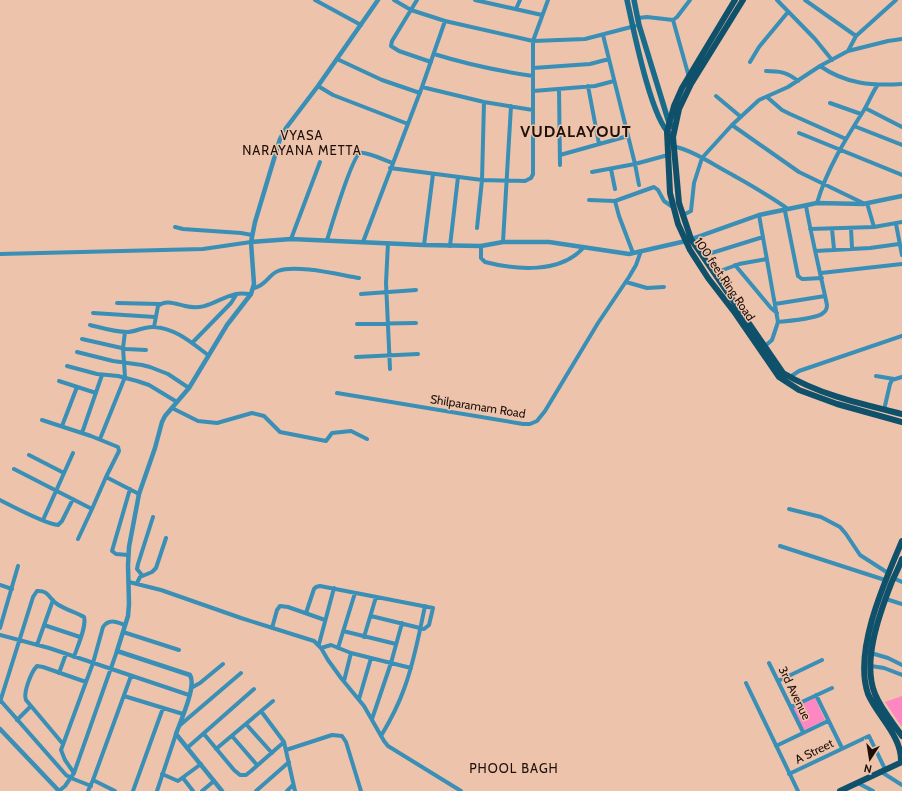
<svg xmlns="http://www.w3.org/2000/svg" width="902" height="791" viewBox="0 0 902 791" font-family="Cabin,sans-serif">
	<rect width="100%" height="100%" fill="#edc3ac"/>
	<path fill="#fd87c0" d="M902 696V726H901L885 702Z
		M815 698 825 720 804 730 793 708Z"/>
	<g fill="none" stroke-linecap="round" stroke-linejoin="round">
		<path stroke="#398fb6" stroke-width="4" d="M315 0 361 25
			M394 0 411 10 445 21 533 41 585 39 635 26
			M417 0 392 41 391 46 399 51 431 62
			M475 0 542 15
			M777 0 815 39 832 60
			M805 0 856 36
			M516 9 520 0
			M638 18 647 17 673 20 677 17 690 0
			M673 20 689 77
			M603 35 635 164 639 185
			M848 51 856 36 896 0
			M434 54C466 64 499 71 533 76
			M337 59 382 80 420 93
			M750 62 759 47 788 12
			M820 66C846 84 872 86 902 84
			M533 68 590 64 609 59
			M766 71C779 71 787 72 798 81
			M318 86 333 95 408 124
			M588 86 599 144
			M422 87 484 102 533 110
			M559 89 560 165
			M533 91 595 86 614 81
			M716 96 741 117
			M767 97 782 110 790 114 846 139
			M830 103 861 114
			M865 108 902 127
			M732 125 799 172 863 203
			M854 126 902 145
			M799 133 902 175
			M673 146C694 151 712 164 731 174 750 185 770 196 788 209
			M560 155 628 136
			M390 168 482 180 525 181 531 178 533 174V41L548 0
			M611 169 615 189
			M592 172 635 164 668 155
			M589 200 615 201 654 187 658 190 664 201 674 208
			M615 201 619 216 633 253
			M817 203C827 169 845 140 864 110 869 102 872 93 877 86
			M867 203 874 227
			M785 211 798 276 802 279H804L822 278
			M683 215 691 211 694 183 702 158 732 125 759 100 788 87 820 66 848 51 888 41 902 39
			M759 215 778 322 772 340 765 346
			M896 224 902 255
			M175 227 183 229 241 233 252 235
			M477 228 482 180 484 102
			M851 228 852 248
			M810 229 874 227 902 222
			M832 229 834 249
			M291 239 320 162
			M327 240C331 228 351 158 360 153 366 151 386 161 393 163
			M363 242 422 87 445 21
			M503 242 511 106
			M388 243 386 283 390 369
			M424 245 433 174
			M450 246 458 177
			M481 246V258L485 262C516 270 561 274 584 247
			M815 251 870 248 899 244
			M0 254 203 249 251 242
			M702 256 763 237
			M735 265 771 308 777 313
			M715 273 739 264 767 259
			M821 273 902 264
			M626 282 647 288 664 287
			M254 288C267 285 268 275 278 271 296 264 340 275 359 278
			M361 294 416 290
			M117 303 160 304
			M775 304 825 296
			M93 313 155 317
			M778 322C787 321 817 319 823 313 826 311 827 308 827 305 820 272 812 239 806 206
			M357 324 416 323
			M90 325C102 328 115 332 127 332 136 332 144 326 154 327 175 328 192 343 208 355
			M154 327 158 306C166 299 176 304 185 306 208 311 215 299 236 294 241 293 246 294 251 294
			M82 339 126 349 146 350
			M192 343 231 303 236 295
			M77 352 113 361 142 365 150 367 168 374 189 388
			M356 357 418 354
			M67 366 97 374 118 376 137 381 149 385 177 402
			M876 376 894 379
			M790 377 799 371 902 336
			M59 381 96 393
			M337 393 523 424H530L537 421 545 411 598 323 629 277 636 265 641 251
			M172 408 198 421 217 423 252 413 264 416 280 432 326 441 332 433 351 431 367 439
			M884 410 890 384 892 380 902 377
			M42 420 91 436 118 447 119 451 106 477
			M62 426 77 387
			M82 433 102 375
			M100 439 125 377 123 348 125 332
			M29 455 64 473
			M14 469 92 509 106 477 139 494
			M0 500C14 507 45 524 58 525L62 521 73 499
			M789 509 821 517 840 527 846 534 860 555 888 573
			M43 520 73 453
			M78 539 92 509
			M780 546 885 580
			M128 555 116 554 112 551 130 489
			M142 575 137 569 138 564 153 517
			M893 578 902 582
			M129 582 161 590 241 618 314 641 321 648 328 660 341 678 364 706 384 741 388 746 461 791
			M137 583 140 577 152 572 156 568 166 538
			M0 585 12 589
			M886 599 902 604
			M306 613 314 589 316 587 320 586 433 608 429 625 424 629 371 616
			M44 625 80 637
			M0 628 18 566
			M272 628 277 610 280 606 288 607 325 620
			M343 631 396 644
			M123 632 179 650
			M0 635 49 648 189 695
			M364 637 376 597
			M319 644 334 588
			M37 645 53 600
			M321 648 331 645 351 653 411 668
			M338 648 355 593
			M871 653 888 658 902 665
			M769 663 803 732
			M871 666 884 668 902 675
			M59 673 66 654
			M344 681 351 653
			M778 681 822 660
			M746 683 798 791
			M191 688 200 683 223 664
			M816 695 842 748
			M124 696 183 714
			M359 699 371 658
			M1 701 66 775 71 778 91 786
			M0 702 33 597 37 591C49 590 49 599 57 604 66 610 76 612 84 617 87 626 77 647 74 657
			M791 707 832 688
			M261 711 284 742 295 791
			M372 719 391 663 402 623
			M17 720 31 706
			M246 724 272 753
			M179 726 241 673
			M204 734 234 770 240 775H246L251 771 284 742
			M232 736 257 765
			M381 736C390 721 398 706 404 689 414 663 419 634 425 606
			M63 744 26 700C23 693 31 672 37 666L43 667 86 682
			M776 746 828 721
			M187 748 254 689
			M216 749 273 701
			M286 750 332 735 342 736 346 742 361 791
			M880 771 902 785
			M74 773 65 760 61 750 93 663 103 627C109 618 117 622 125 625
			M162 774 178 781 201 764
			M789 774 869 736 885 769
			M183 778 193 791
			M93 780 115 791
			M858 783 873 791
			M59 791 65 786 74 773 117 651
			M88 791 93 780 131 676
			M133 791 163 708
			M157 791 176 734
			M202 791 214 781
			M256 791 289 762
			M287 791 293 785"/>
		<path stroke="#398fb6" stroke-width="4.5" d="M251 242 291 239 424 245 481 246 503 242H549L629 254 686 241 759 215 817 203 863 204 902 196
			M0 729 59 791
			M222 791 176 734C180 722 197 686 190 675L117 651 128 616 129 604 128 565 129 547 139 494 155 448 162 422 165 416 189 388 227 325 251 294 254 284 251 242 255 222 280 139 286 128 318 86 378 0"/>
		<path stroke="#196b8c" stroke-width="5.5" d="M627 0C633 27 651 119 670 134
			M634 0 639 25 669 123 674 128"/>
		<path stroke="#0f516b" stroke-width="6" d="M735 0 682 88 674 106 667 132 670 193 678 224 690 250 708 278 735 313 779 377 799 390 837 404 902 422
			M743 0 691 84 679 109 673 137 679 203 691 239 783 373C820 395 861 404 902 414
			M902 559C899 568 894 576 891 584 879 615 862 662 875 694 881 709 893 723 902 736
			M901 762C902 736 878 717 868 694 853 651 885 581 902 541
			M840 791 902 762"/>
	</g>
	<g text-anchor="middle" dominant-baseline="central" stroke-width="3" stroke-linejoin="round" paint-order="stroke">
		<g font-size="12" fill="#1e1008" stroke="#edc3ac">
			<text transform="translate(725 279) rotate(56)">100 feet Ring Road</text>
			<text transform="translate(478 406) rotate(9)">Shilparamam Road</text>
			<text transform="translate(795 693) rotate(64)">3rd Avenue</text>
			<text transform="translate(814 751) rotate(-26)">A Street</text>
		</g>
		<g font-size="13" letter-spacing="1" fill="#1e1008" stroke="#edc3ac">
			<text x="302" y="135">VYASA<tspan x="302" dy="15">NARAYANA METTA</tspan></text>
			<text x="514" y="768">PHOOL BAGH</text>
		</g>
		<g font-size="16" font-weight="bold" letter-spacing="1" fill="#1e1008" stroke="#edc3ac">
			<text x="576" y="131">VUDALAYOUT</text>
		</g>
	</g>
	<g transform="translate(870 759) rotate(192)" stroke="#edc3ac" stroke-width="3" paint-order="stroke">
	<path d="M0-3L7 15L0 10L-7 15Z" fill="#1e1008"/>
	<text y="-6" font-size="11" font-weight="bold" text-anchor="middle" fill="#1e1008">N</text>
	</g>
</svg>
